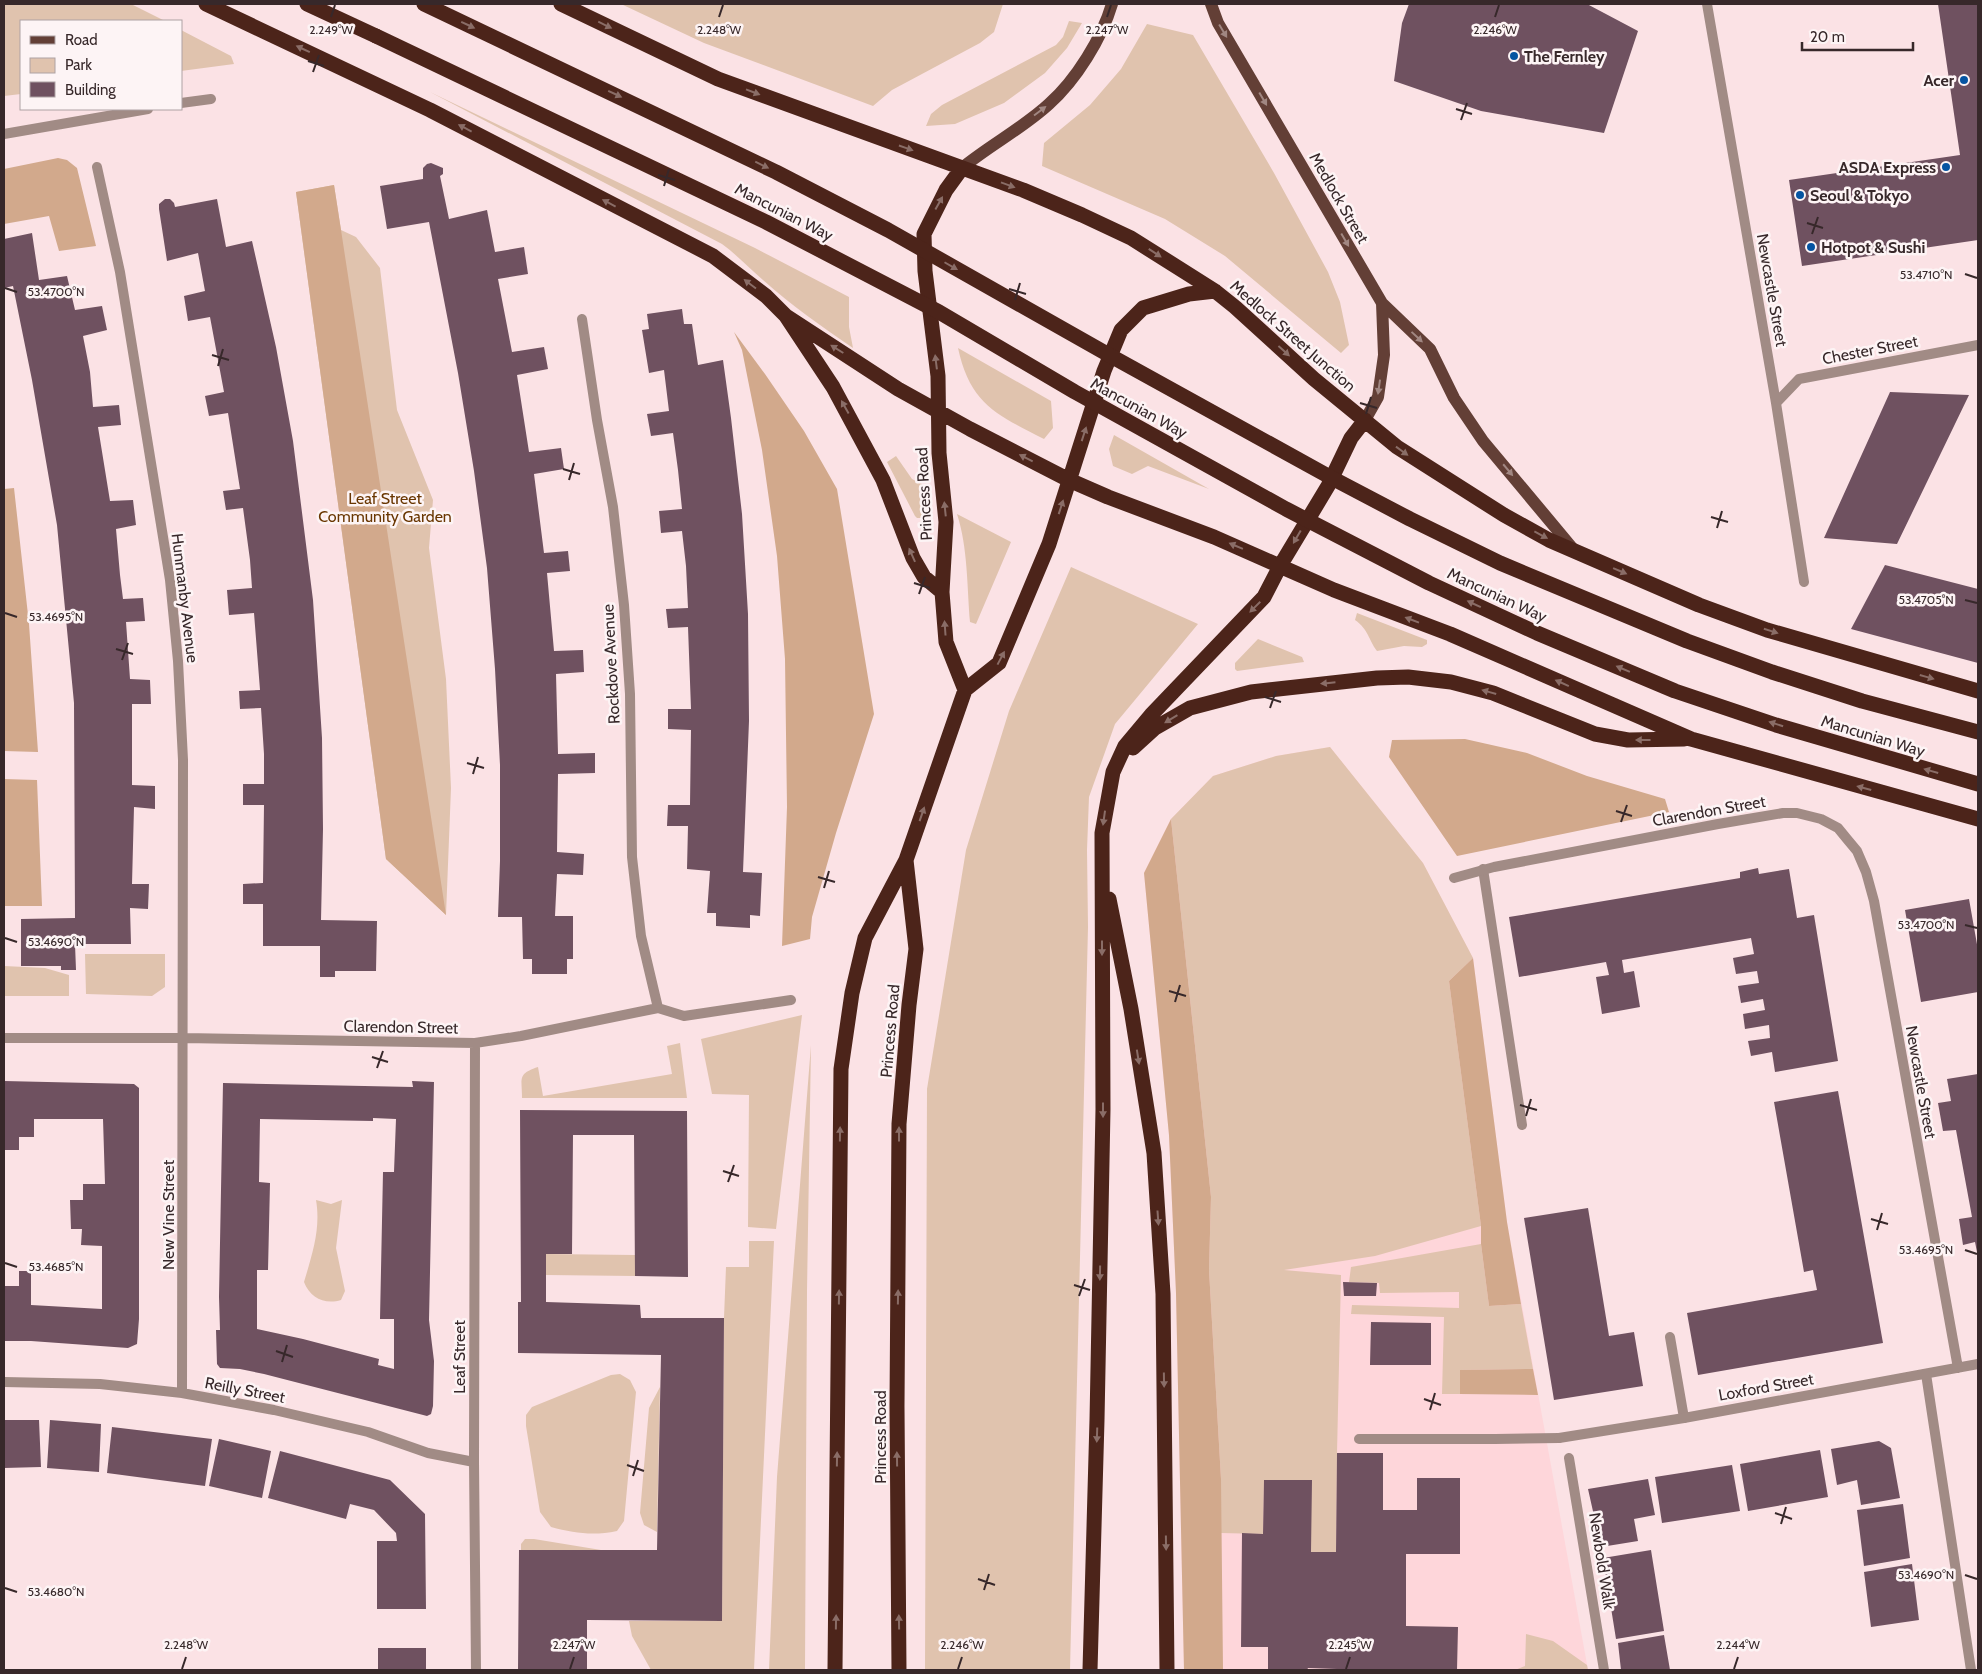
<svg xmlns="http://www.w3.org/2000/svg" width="1982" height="1674" viewBox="0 0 1982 1674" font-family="Cabin,sans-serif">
	<rect width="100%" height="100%" fill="#fbe2e5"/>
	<path fill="#fed6da" d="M1330 747 1423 863 1473 958 1507 1222 1588 1670H1184L1176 1293 1169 1135 1144 873 1171 819 1213 776 1276 756Z"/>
	<path fill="#e0c3ae" d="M4 4H131L165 21H21V94L4 96Z
		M621 4H1003L994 32 980 43 892 90 873 106 704 43Z
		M1069 21 1082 23 1067 48 1045 73 1004 103 955 124 926 126 931 114 942 105 1056 45 1063 37Z
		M1147 24 1193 35 1274 173 1328 272 1340 302 1349 345 1341 353 1225 256 1165 219 1042 166 1044 143 1090 105 1121 69Z
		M181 30 231 56 234 64 181 71Z
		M430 92 755 248 849 297V327L853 348C822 327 791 305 763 280 749 268 737 255 722 244Z
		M334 185 341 230 356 237 380 268 397 410 433 500 429 548 446 679 451 788 446 915 386 859 296 192Z
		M958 348 1051 401 1053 428 1044 439C997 415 970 404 958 348Z
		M1114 435 1209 489 1148 466 1132 474 1113 466 1109 449Z
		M896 456 912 479 922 484 924 513 921 518H917L915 516 887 462Z
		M957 514 1011 542 976 624 970 622C967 587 968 548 957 514Z
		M1071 567 1198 624 1115 724 1089 797 1087 850 1088 927 1070 1670H925L927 1089 966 850 1009 711Z
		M1357 613 1427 640V644L1422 647 1404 646 1377 651C1368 639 1369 630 1355 620Z
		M1258 639 1302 657 1304 662 1237 671 1235 669V663Z
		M1330 747 1423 863 1473 958 1449 981 1481 1226 1375 1256 1284 1270 1341 1275 1337 1453 1336 1552H1311V1480H1264L1263 1534 1221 1533V1479L1209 1270 1211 1197 1171 819 1213 776 1276 756Z
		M85 954H165V987L152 996 86 994Z
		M4 966 45 968 69 975V996H4Z
		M802 1015 776 1229 748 1227 749 1095 712 1094 701 1039Z
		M680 1043 687 1098H522C522 1078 517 1074 538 1067L543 1096 672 1074 667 1046Z
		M811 1045 807 1291 805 1670H769L777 1477Z
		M316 1200 331 1204 342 1200 336 1248 345 1291 341 1300C325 1305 310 1298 304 1282 312 1255 321 1229 316 1200Z
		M749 1241H774L754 1670H651L632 1636 629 1621H722L724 1318 726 1267H749Z
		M1481 1244 1489 1306 1521 1304 1533 1369 1460 1370V1394H1442L1444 1317 1351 1314 1352 1305 1459 1308V1292L1380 1293 1379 1283 1349 1282 1351 1267Z
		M546 1254 635 1255V1276L546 1275Z
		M620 1374 630 1380 636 1392 624 1521 617 1531C593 1536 574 1533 551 1527L540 1512 526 1426V1415L532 1407 611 1375Z
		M660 1387 657 1532 644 1525 640 1513 649 1408Z
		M525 1539H534L601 1550H521V1544Z
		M1526 1634 1553 1641 1587 1665 1588 1670H1515L1525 1666Z"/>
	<path fill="#d2a98c" d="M58 158 67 160 77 168 96 246 59 251 49 216 4 224V169Z
		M334 185 341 230 446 915 386 859 296 192Z
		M734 332 765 374 804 431 837 489 874 714 836 833 812 917 810 939 782 946 787 807 785 659 777 556 762 450 742 350Z
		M14 488 29 624 38 752 4 751V489Z
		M1465 739 1527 753 1587 776 1665 799 1669 812 1457 856 1389 757 1392 740Z
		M4 779 37 780 42 906H4Z
		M1171 819 1211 1197 1209 1270 1221 1479 1223 1670H1184L1176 1293 1169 1135 1144 873Z
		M1473 958 1507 1222 1521 1304 1489 1306 1481 1244V1226L1449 981Z
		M1533 1369 1538 1395 1460 1394V1370Z"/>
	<path fill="#6f5160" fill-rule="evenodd" d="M1409 4H1587L1638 31 1604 133 1481 111 1394 81 1402 23Z
		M1938 4H1978V240L1802 266 1789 180 1960 155Z
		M431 163 443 168V174L440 176 449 219 487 210 495 252 524 247 528 274 498 279 512 352 544 347 548 369 517 375 529 452 561 448 564 469 534 474 544 553 568 551 570 571 547 573 554 651 583 650 584 672 556 674 558 754 595 753V773L558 774 557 852 584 854 583 875 557 874 555 916H573V959H567V974H532V959H523L522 917H498L500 861V765L495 669 487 568 474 471 458 373 429 222 387 229 380 186 423 179V168L427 164Z
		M165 199H170L174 203 175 207 217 199 226 247 252 241 276 347 293 441 313 600 322 738 323 829 321 920 377 921 376 971H335V977H320V946H263V904H243V884L263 883 264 805H243V784H264V754L261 708 240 709 239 691 260 690 254 613 229 615 227 590 252 588 250 560 243 508 226 510 223 491 240 489 228 413 209 416 205 396 224 392 210 317 188 321 184 296 205 291 198 253 167 261 159 209V204Z
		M32 233 39 280 67 276 75 310 102 306 107 330 83 336 90 372 93 407 119 405 121 425 98 427 110 501 133 500 136 525 116 529 120 575 123 599 143 598 145 621 126 622 130 679 150 680 151 704H132V785L155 786V809L134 807 132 884H149L148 909 130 908 131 944H75L76 970H61V966H21V919L75 918 74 703 57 525 32 380 13 286 4 288V239Z
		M682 309 684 324H692L698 365 723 360 731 418 742 514 748 614 749 721 743 872 762 873 760 916 750 915V928L716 926V913H707L710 871 687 869 688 826H667L668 805H690L691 730 668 729V709H691L688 627 668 628 666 609 688 608 686 566 682 531 661 533 659 511 682 509 678 470 673 433 651 436 647 414 669 411 664 370 649 373 642 330 649 329 647 314Z
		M1890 392 1969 395 1897 544 1824 538Z
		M1885 565 1978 589V663L1851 629Z
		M1758 868 1759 874 1789 869 1797 918 1814 915 1838 1061 1775 1072 1772 1052 1751 1056 1748 1041 1770 1038 1769 1025 1745 1029 1743 1014 1765 1010 1763 999 1741 1003 1738 986 1759 983 1757 971 1736 974 1733 958 1754 954 1751 938 1622 960 1624 973 1634 971 1640 1007 1602 1014 1596 977 1609 975 1606 962 1519 977 1509 917 1740 878V872Z
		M1969 899 1978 950V992L1921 1002 1905 910Z
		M1978 1074V1252H1977L1975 1242 1963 1245 1959 1219 1972 1217 1956 1130 1943 1131 1938 1103 1951 1101 1947 1079Z
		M4 1081 134 1084 139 1088V1319L137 1344 128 1348 31 1341H4V1286H19V1271H31V1305L102 1309V1246L81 1245 82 1229H71L70 1200H83V1184H105L103 1119H34V1137H19V1150H4Z
		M412 1081 434 1082 429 1320 434 1361 433 1406 431 1414 427 1416 264 1374 240 1369 220 1368 217 1364 216 1330H220L219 1297 223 1083 413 1087ZM373 1118 396 1119 394 1172H383L380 1319H394V1369L378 1365 379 1359 303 1339 257 1329V1270H268L270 1183 259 1182 260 1119 373 1121Z
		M1838 1091 1883 1343 1698 1375 1687 1313 1817 1290 1813 1270 1804 1272 1774 1102Z
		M520 1110 687 1111 688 1277 635 1276 634 1135H573L572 1254H546V1302L640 1305 641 1318H724L722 1621 587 1620V1670H518L519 1550H657L661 1355 518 1353V1302H521Z
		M1588 1208 1609 1336 1634 1332 1643 1386 1554 1400 1524 1218Z
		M1343 1282 1377 1283 1376 1296H1344Z
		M1371 1322 1431 1323V1365H1370Z
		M4 1420H39L41 1467 4 1468Z
		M50 1420 101 1424 99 1472 47 1468Z
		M112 1427 212 1439 205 1486 107 1473Z
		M219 1439 271 1451 262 1498 209 1486Z
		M1879 1441 1891 1448 1900 1498 1861 1505 1857 1480 1837 1485 1831 1449Z
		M1820 1450 1828 1497 1748 1511 1740 1464Z
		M280 1451 390 1480 425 1514 426 1609H377V1541H397L396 1533 374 1510 350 1504 346 1519 268 1498Z
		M1337 1453H1383V1510H1417V1478H1460V1554H1406V1626L1458 1627 1457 1670H1337V1669L1308 1668 1307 1670H1268V1647H1241L1242 1533 1263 1534 1264 1480H1312L1311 1552H1336Z
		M1732 1465 1740 1511 1662 1523 1655 1477Z
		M1648 1479 1655 1515 1634 1519 1638 1541 1601 1547 1588 1489Z
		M1903 1504 1910 1558 1864 1566 1857 1510Z
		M1651 1550 1664 1631 1616 1639 1603 1558Z
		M1912 1564 1919 1620 1871 1627 1864 1572Z
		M1664 1635 1670 1670H1621L1618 1643Z
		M378 1648H426V1670H378Z"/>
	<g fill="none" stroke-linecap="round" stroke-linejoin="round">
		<path stroke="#a18b85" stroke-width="10" d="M1483 869 1522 1125
			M1670 1337 1684 1418
			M1359 1439H1495L1559 1438"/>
		<path stroke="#a18b85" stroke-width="10" d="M1707 4 1776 403 1804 582
			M181 103 211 99
			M4 134 148 109
			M97 167 120 272 170 580 178 661 183 760 182 1393
			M582 319 597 420 613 507 624 605 630 694 632 857 641 936 658 1008
			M1776 403 1799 379 1978 345
			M1454 878 1494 867 1718 824 1783 813H1797L1821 819 1838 828 1847 839 1857 851 1866 872 1874 901 1958 1368
			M4 1038H184L475 1043 521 1036 658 1008 684 1016 791 1000
			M475 1043 474 1462 476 1670
			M1926 1374 1971 1670
			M4 1382 100 1384 182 1393 274 1410 368 1432 428 1453 474 1462
			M1559 1438 1684 1418 1978 1364
			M1569 1458 1604 1670"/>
		<path stroke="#633f36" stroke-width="12" d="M1211 4 1218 23 1382 303 1384 355 1378 397 1365 420
			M962 168C990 145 1023 128 1049 104 1076 80 1102 38 1112 4
			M1382 303 1430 349 1454 398 1483 441 1574 550"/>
		<path stroke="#4c241a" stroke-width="15" d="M206 4 430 110 713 256 766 296 786 316 833 387 883 480 913 558 924 577 942 592
			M307 4 376 36
			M561 4 718 79 1023 190 1082 215 1131 238 1215 291 1235 307 1314 379 1397 447 1504 515 1549 540 1699 605 1767 630 1978 691
			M786 316 898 389 970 429 1069 480 1108 497 1214 537 1334 590 1450 634 1691 739 1978 819
			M965 690 999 663 1049 544 1104 371 1121 330 1143 308 1189 294 1215 291
			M1133 748 1155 728 1190 708 1251 692 1377 678 1408 677 1451 682 1493 693 1595 734 1628 740 1684 739
			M1109 899 1131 1009 1154 1153 1163 1294 1167 1670
			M835 1670 841 1069 852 993 865 938 906 860
			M899 1670 897 1406 899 1124 909 1005 916 949 906 860 965 690 946 642 942 592 946 522 939 453 938 376 925 271 924 234 946 190 962 168
			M1090 1670 1097 1420 1103 1109 1102 833 1113 772 1125 746 1151 715 1264 597 1280 566 1328 486 1351 438 1365 420"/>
		<path stroke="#4c241a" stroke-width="15" d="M424 4 776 172 888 230 1109 355 1330 477 1410 519 1500 563 1687 641 1772 672 1862 701 1978 732
			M376 36 766 222 939 312 1075 392 1286 509 1429 583 1537 633 1675 691 1776 725 1978 784"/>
	</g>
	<defs><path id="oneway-solid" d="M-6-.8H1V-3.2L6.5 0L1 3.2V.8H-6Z" transform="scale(1.25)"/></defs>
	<g fill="#8a6d67">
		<use href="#oneway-solid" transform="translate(468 25) rotate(25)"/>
		<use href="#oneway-solid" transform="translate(605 25) rotate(26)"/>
		<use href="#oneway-solid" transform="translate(303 49) rotate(-155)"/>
		<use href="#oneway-solid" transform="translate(753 92) rotate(21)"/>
		<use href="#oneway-solid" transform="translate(615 94) rotate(25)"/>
		<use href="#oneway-solid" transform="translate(465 128) rotate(-152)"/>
		<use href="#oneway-solid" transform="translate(906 148) rotate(19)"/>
		<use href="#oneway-solid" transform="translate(762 165) rotate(26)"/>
		<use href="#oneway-solid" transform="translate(1008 185) rotate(20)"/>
		<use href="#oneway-solid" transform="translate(609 203) rotate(-152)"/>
		<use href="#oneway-solid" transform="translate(939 203) rotate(-61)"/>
		<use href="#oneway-solid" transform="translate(1155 253) rotate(33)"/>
		<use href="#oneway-solid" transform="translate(951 266) rotate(30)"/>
		<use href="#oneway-solid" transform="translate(750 284) rotate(-143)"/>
		<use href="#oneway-solid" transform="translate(837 349) rotate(-148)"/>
		<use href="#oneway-solid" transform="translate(1284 351) rotate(42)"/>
		<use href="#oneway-solid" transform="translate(936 362) rotate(-97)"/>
		<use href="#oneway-solid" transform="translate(845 407) rotate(-119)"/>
		<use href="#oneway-solid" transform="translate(1084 434) rotate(-72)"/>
		<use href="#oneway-solid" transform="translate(1402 451) rotate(36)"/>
		<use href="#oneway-solid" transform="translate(1026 458) rotate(-153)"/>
		<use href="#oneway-solid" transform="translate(1061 507) rotate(-72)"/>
		<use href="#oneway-solid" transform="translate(945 509) rotate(-96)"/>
		<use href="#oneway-solid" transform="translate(1541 535) rotate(28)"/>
		<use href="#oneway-solid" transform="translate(1297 537) rotate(120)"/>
		<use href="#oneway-solid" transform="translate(1236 546) rotate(-157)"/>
		<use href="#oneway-solid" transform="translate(912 555) rotate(-114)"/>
		<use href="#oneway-solid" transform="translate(1620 571) rotate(23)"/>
		<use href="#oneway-solid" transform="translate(1474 604) rotate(-155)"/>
		<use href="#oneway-solid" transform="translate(1255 607) rotate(135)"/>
		<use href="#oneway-solid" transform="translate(1412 620) rotate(-159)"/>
		<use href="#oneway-solid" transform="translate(945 628) rotate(-94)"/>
		<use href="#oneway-solid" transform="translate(1771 631) rotate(18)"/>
		<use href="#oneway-solid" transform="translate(1001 658) rotate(-62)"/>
		<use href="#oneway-solid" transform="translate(1623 669) rotate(-157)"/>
		<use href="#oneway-solid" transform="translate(1927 677) rotate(16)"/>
		<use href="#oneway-solid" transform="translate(1328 683) rotate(174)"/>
		<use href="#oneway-solid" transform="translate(1562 683) rotate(-156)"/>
		<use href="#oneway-solid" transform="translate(1489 692) rotate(-164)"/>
		<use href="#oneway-solid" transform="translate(1171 719) rotate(149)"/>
		<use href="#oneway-solid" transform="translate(1776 724) rotate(-162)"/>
		<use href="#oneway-solid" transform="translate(1643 740) rotate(180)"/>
		<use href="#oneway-solid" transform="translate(1931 771) rotate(-164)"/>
		<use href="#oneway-solid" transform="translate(1864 788) rotate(-165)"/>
		<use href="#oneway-solid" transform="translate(922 814) rotate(-71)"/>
		<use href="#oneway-solid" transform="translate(1104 818) rotate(98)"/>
		<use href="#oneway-solid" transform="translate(1102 948) rotate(90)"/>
		<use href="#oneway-solid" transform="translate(1138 1057) rotate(81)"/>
		<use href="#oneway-solid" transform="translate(1103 1110) rotate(90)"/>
		<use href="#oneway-solid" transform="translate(840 1134) rotate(-89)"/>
		<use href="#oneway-solid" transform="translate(899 1134) rotate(-90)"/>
		<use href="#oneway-solid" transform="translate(1158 1218) rotate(86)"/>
		<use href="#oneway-solid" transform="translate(1100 1273) rotate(91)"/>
		<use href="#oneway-solid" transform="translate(839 1297) rotate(-89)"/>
		<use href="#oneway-solid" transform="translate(898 1297) rotate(-89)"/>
		<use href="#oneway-solid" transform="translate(1164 1380) rotate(89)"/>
		<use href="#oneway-solid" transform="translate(1097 1435) rotate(92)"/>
		<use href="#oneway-solid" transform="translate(837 1459) rotate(-89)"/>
		<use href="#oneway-solid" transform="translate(897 1459) rotate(-91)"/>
		<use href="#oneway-solid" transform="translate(1166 1543) rotate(89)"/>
		<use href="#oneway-solid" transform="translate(836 1622) rotate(-89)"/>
		<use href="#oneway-solid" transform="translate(899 1622) rotate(-91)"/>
	</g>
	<g fill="#a18782">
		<use href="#oneway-solid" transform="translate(1223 31) rotate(59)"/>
		<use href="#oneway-solid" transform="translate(1263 99) rotate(60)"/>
		<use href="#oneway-solid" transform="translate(1040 111) rotate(-37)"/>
		<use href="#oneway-solid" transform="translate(1345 240) rotate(60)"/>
		<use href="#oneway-solid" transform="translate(1417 337) rotate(43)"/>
		<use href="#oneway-solid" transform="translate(1379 387) rotate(98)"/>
		<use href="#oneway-solid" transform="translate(1508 470) rotate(50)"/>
	</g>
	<path fill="none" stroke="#37282a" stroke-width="2" d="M331 17 335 5M719 17 723 5M1107 17 1111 5M1495 17 1499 5M308 61 324 66M313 72 319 55M1456 109 1472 114M1461 120 1467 103M658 175 675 180M664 186 669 169M1807 223 1823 228M1812 234 1818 217M1965 274 1977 278M5 288 17 292M1009 289 1026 294M1015 300 1020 283M212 355 229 360M218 366 223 349M1360 403 1377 408M1366 414 1371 397M563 469 580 474M569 480 574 463M1711 517 1728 522M1717 528 1722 511M914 583 930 588M919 594 925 577M1965 600 1977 603M5 613 17 617M116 649 133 654M122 660 128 643M1265 697 1281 702M1270 708 1276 691M467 763 484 768M473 774 478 757M1616 811 1632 816M1621 822 1627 805M818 877 835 882M824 888 829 871M1965 925 1977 928M5 938 17 942M1169 991 1186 996M1175 1002 1180 985M372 1057 388 1062M377 1068 383 1051M1520 1105 1537 1110M1526 1116 1531 1099M723 1171 739 1176M728 1182 734 1165M1871 1219 1888 1224M1877 1230 1882 1213M1965 1250 1977 1254M5 1263 17 1267M1074 1285 1090 1290M1079 1296 1085 1279M276 1351 293 1357M282 1362 287 1345M1424 1399 1441 1405M1430 1410 1435 1393M627 1465 644 1471M633 1476 638 1460M1775 1513 1792 1519M1781 1524 1786 1507M1965 1575 1977 1579M978 1579 995 1585M5 1588 17 1592M984 1590 989 1574M182 1669 186 1657M570 1669 574 1657M958 1669 962 1657M1346 1669 1350 1657M1734 1669 1738 1657"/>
	<g fill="#0554a2" stroke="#fdf4f5" stroke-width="2">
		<circle cx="1514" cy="56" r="5"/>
		<circle cx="1964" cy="80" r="5"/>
		<circle cx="1946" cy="167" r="5"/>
		<circle cx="1800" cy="195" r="5"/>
		<circle cx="1811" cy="247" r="5"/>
	</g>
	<g text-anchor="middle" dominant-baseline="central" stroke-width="5" stroke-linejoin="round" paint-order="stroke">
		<g font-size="16" font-weight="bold" fill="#37282a" stroke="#fdf4f5" text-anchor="start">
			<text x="1524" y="56">The Fernley</text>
			<text x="1954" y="80" text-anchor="end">Acer</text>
			<text x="1936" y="167" text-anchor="end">ASDA Express</text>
			<text x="1810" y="195">Seoul &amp; Tokyo</text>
			<text x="1821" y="247">Hotpot &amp; Sushi</text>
		</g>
		<g font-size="16" fill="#37282a" stroke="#fdf4f5">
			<text transform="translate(1339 198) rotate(60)">Medlock Street</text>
			<text transform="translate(784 212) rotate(27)">Mancunian Way</text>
			<text transform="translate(1772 290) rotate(80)">Newcastle Street</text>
			<text transform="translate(1293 336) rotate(41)">Medlock Street Junction</text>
			<text transform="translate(1870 350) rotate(-11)">Chester Street</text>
			<text transform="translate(1139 408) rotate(29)">Mancunian Way</text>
			<text transform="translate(924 494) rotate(-93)">Princess Road</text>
			<text transform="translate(1497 595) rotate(25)">Mancunian Way</text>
			<text transform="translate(185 598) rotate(83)">Hunmanby Avenue</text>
			<text transform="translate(611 664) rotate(-93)">Rockdove Avenue</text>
			<text transform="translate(1873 736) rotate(17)">Mancunian Way</text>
			<text transform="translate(1709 811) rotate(-10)">Clarendon Street</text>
			<text transform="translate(401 1027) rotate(1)">Clarendon Street</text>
			<text transform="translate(890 1031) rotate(-85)">Princess Road</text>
			<text transform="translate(1921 1082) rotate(80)">Newcastle Street</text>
			<text transform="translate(168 1215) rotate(-90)">New Vine Street</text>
			<text transform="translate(459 1357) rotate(-90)">Leaf Street</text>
			<text transform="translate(1766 1387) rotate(-10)">Loxford Street</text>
			<text transform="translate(245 1390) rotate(11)">Reilly Street</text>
			<text transform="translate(880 1437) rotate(-90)">Princess Road</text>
			<text transform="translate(1602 1561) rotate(81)">Newbold Walk</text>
		</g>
		<g font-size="16" fill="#693601" stroke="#fdf4f5">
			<text x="385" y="498">Leaf Street<tspan x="385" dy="18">Community Garden</tspan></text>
		</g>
	</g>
	<g font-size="12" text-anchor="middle" fill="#37282a" stroke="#fdf4f5" stroke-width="5" stroke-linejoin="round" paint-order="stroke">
		<text x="331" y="34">2.249°W</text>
		<text x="719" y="34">2.248°W</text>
		<text x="1107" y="34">2.247°W</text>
		<text x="1495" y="34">2.246°W</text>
		<text x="1926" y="279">53.4710°N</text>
		<text x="56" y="296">53.4700°N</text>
		<text x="1926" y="604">53.4705°N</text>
		<text x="56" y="621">53.4695°N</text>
		<text x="1926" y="929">53.4700°N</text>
		<text x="56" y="946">53.4690°N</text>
		<text x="1926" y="1254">53.4695°N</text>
		<text x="56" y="1271">53.4685°N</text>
		<text x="1926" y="1579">53.4690°N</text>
		<text x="56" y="1596">53.4680°N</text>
		<text x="186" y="1649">2.248°W</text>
		<text x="574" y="1649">2.247°W</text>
		<text x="962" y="1649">2.246°W</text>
		<text x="1350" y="1649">2.245°W</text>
		<text x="1738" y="1649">2.244°W</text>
	</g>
	<rect width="1982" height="1674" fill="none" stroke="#37282a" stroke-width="10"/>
	<rect x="20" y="20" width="162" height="90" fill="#fdf4f5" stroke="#aea2a4"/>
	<rect x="30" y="36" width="25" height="8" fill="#633f36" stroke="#aea2a4"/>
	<text x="65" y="45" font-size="15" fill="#37282a">Road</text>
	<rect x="30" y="58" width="25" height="15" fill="#e0c3ae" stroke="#aea2a4"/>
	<text x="65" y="70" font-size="15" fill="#37282a">Park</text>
	<rect x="30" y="82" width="25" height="15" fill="#6f5160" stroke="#aea2a4"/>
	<text x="65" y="95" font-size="15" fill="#37282a">Building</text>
	<path d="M1802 42v8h111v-8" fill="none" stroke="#37282a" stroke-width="2.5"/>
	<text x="1810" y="42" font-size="15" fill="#37282a" stroke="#fdf4f5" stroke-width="4" paint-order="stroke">20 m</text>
</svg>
